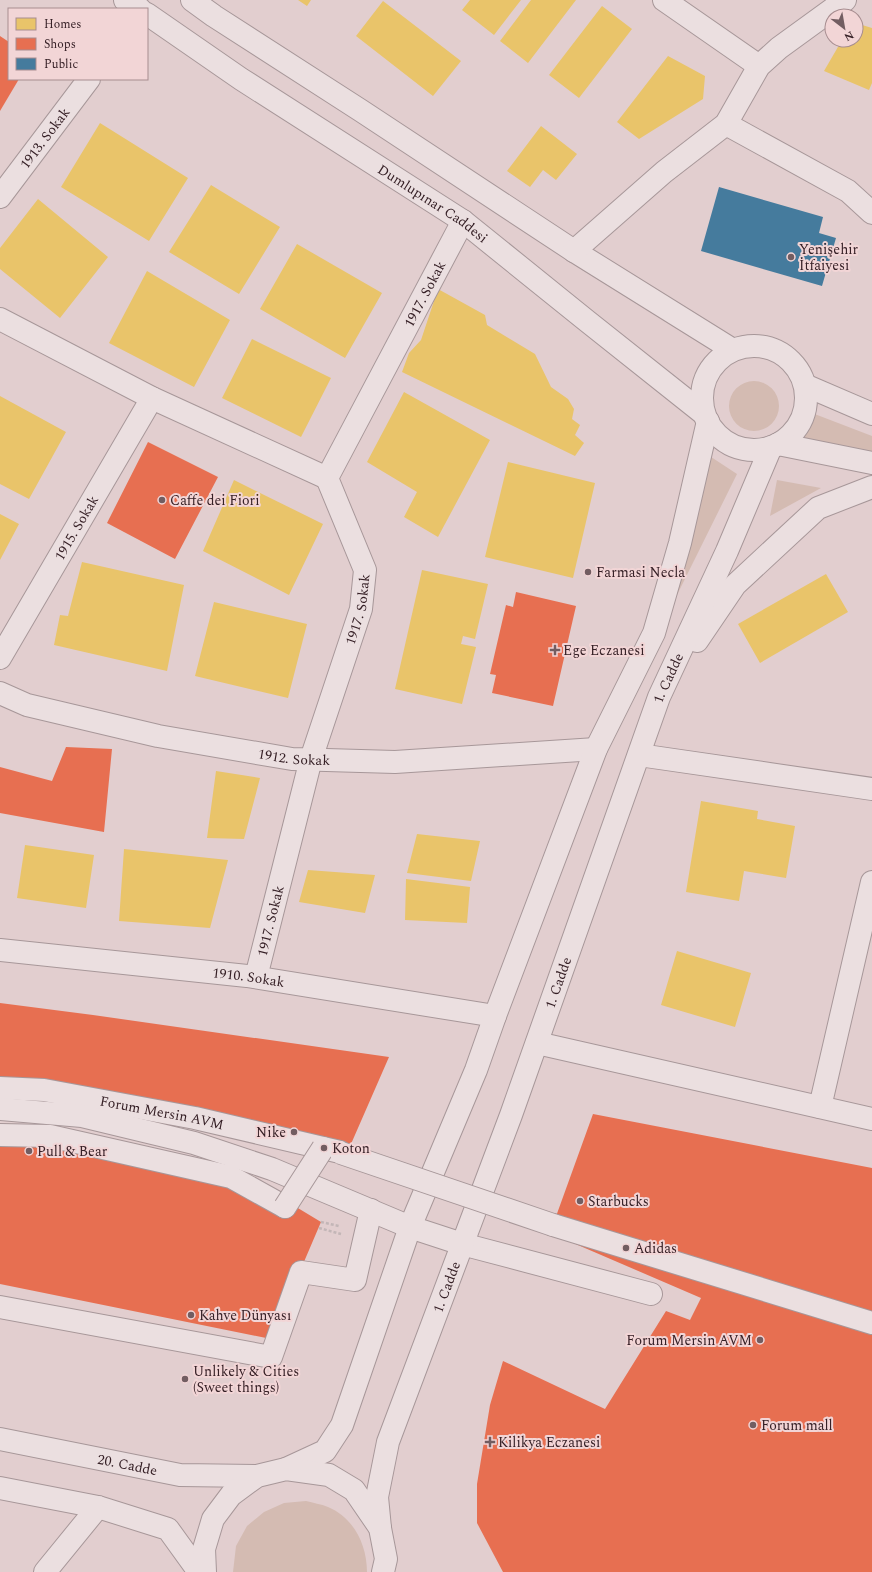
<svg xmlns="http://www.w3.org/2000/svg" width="872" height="1572" viewBox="0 0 872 1572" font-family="Spectral,serif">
	<rect width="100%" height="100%" fill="#e2cecf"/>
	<path fill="#d4bbb2" d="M729 406a25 25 0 1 1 50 0a25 25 0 1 1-50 0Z
		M812 413 872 436V453L801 446Z
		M705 453 737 474 676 597Z
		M777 480 821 488 770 516Z
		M306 1501C313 1503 321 1504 328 1507 354 1518 367 1545 367 1572H233L236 1546 247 1526 264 1512 284 1503Z"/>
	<path fill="#e9c46a" d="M298 0H311L307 6Z
		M470 0H521L494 35 462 10Z
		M531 0H576L528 63 500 41Z
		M383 1 461 61 433 96 356 36Z
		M602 6 632 29 579 98 549 75Z
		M862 25 872 28V83L869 90 824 71 842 40H856V28Z
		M668 56 705 76 703 99 639 139 617 122Z
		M100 123 188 178 149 241 61 187Z
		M541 126 577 154 556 180 543 170 530 187 507 171Z
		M211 185 280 227 239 294 169 252Z
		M38 199 108 257 60 318 0 269V248Z
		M297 244 382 293 345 358 260 309Z
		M147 271 230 320 194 387 109 343Z
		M438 289 485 315 487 325 535 354 551 387 568 399 574 409 572 419 580 425 575 435 584 443 575 456 402 372 409 353 421 340Z
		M252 339 331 378 301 437 222 398Z
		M404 392 490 440 438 537 404 517 417 492 367 462Z
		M0 396 66 432 29 499 0 484Z
		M508 462 595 483 573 578 485 557Z
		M234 480 323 524 289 595 203 551Z
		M0 514 19 524 0 560Z
		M82 562 184 585 167 671 54 645 60 615 68 616Z
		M422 570 488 584 475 639 463 636 461 644 476 647 462 704 395 689Z
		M826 574 848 612 760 663 738 624Z
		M214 602 307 624 288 698 195 676Z
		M216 771 260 778 244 839 207 838Z
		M701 801 758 811 757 819 795 826 786 878 744 871 739 901 686 892Z
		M417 834 480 841 471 881 407 873Z
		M25 845 94 855 86 908 17 898Z
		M124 849 228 860 210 928 119 921Z
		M308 870 375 875 365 913 299 902Z
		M406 879 470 887 467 923 405 920Z
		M677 951 751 973 735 1027 661 1005Z"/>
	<path fill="#e76f51" d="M0 36 9 42V79H19L0 111Z
		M148 442 218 477 175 559 107 523Z
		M516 592 576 606 553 706 492 693 496 675 490 674 506 605 513 607Z
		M66 747 112 749 104 832 0 813V767L52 781Z
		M0 1003 93 1015 389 1057 351 1144 102 1091 0 1081Z
		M593 1114 872 1168V1572H503L477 1523V1484L490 1405 503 1361 605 1409 666 1311 690 1320 701 1298 550 1233Z
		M0 1129 235 1170 321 1222 271 1339 0 1284Z"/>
	<path fill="#457b9d" d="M719 187 823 217 819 233 836 238 822 286 701 251Z"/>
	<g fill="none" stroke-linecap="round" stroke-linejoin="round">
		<g stroke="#a79799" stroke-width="24">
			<g id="minor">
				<path d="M125 0 140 9"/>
				<path d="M192 0 214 16 360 110 574 251 733 350"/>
				<path d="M664 0 759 66"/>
				<path id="s1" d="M147 14 241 79 463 221 587 321 704 414"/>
				<path d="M726 124 848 191 872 213"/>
				<path id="s2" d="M0 197 89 79"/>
				<path d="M574 251 664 172 726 124 759 66 779 48 845 0"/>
				<path d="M0 319 152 398 327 478"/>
				<circle cx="754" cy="398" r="52"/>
				<path d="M807 386 872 414"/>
				<path d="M778 444 872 463"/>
				<path d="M697 641 735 585 818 508 872 487"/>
				<path id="s3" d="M0 658 152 398"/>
				<path id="s4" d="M0 693 27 705 158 736 292 759 395 762 596 749"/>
				<path d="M639 755 872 789"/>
				<path id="s5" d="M0 950 247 976 495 1016"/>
				<path id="s6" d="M256 977 311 759 361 609 365 570 327 478 463 221"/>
				<path d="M537 1043 872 1119"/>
				<path id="s7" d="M0 1088 44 1090 195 1118 340 1152"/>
				<path d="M820 1107 872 882"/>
				<path d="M0 1109 82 1116 194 1143 272 1169 410 1227 462 1244 651 1294"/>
				<path d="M0 1135 50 1136 231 1177 285 1207"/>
				<path d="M553 1225 872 1323"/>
				<path d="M0 1307 271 1357 301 1272 355 1280 371 1210"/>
				<path id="s8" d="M0 1439 180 1475 257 1476"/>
				<path d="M286 1469 325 1451 342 1425 410 1227 476 1070 495 1016 596 749 654 633 680 543 708 421"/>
				<path d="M0 1488 98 1507 168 1529 199 1572"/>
				<path id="s9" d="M380 1528 377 1497 388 1442 511 1115 659 697 727 551 771 447"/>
				<path d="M45 1572 98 1507"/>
				<path d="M205 1572 204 1549 213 1519 231 1495 257 1476 286 1469 329 1475 354 1490 380 1528 386 1559 383 1572"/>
			</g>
		</g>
		<path stroke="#c3b6b7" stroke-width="2.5" stroke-dasharray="3 2" stroke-linecap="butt" d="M321 1222 339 1226
			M319 1228 341 1234"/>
		<use href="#minor" stroke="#ebdfe0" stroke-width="22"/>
		<g stroke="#a79799" stroke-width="24" stroke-linecap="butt">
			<path id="minor-bridge" d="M341 1153 553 1225
				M285 1207 323 1148"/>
		</g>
		<use href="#minor-bridge" stroke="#ebdfe0" stroke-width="22"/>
	</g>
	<g fill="#725d61" stroke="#f2d5d6" stroke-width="1.5">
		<circle cx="791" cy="257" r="4"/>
		<circle cx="162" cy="500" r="4"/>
		<circle cx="588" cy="572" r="4"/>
		<path d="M553 644h4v4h4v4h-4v4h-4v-4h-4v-4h4z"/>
		<circle cx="294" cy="1132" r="4"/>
		<circle cx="324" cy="1148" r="4"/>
		<circle cx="29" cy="1151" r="4"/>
		<circle cx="580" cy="1201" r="4"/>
		<circle cx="626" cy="1248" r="4"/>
		<circle cx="191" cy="1315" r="4"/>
		<circle cx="760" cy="1340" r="4"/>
		<circle cx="185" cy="1379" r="4"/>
		<circle cx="753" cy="1425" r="4"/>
		<path d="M488 1436h4v4h4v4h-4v4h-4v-4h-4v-4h4z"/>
	</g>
	<g text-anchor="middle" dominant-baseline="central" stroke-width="4" stroke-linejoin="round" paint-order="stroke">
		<g font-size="14" fill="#362026" stroke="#f2d5d6">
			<text stroke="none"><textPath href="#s2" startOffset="74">1913. Sokak</textPath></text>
			<text stroke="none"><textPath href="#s1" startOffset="343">Dumlupınar Caddesi</textPath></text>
			<text stroke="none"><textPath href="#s6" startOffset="730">1917. Sokak</textPath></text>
			<text stroke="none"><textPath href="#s3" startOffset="151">1915. Sokak</textPath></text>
			<text stroke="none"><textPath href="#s6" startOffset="382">1917. Sokak</textPath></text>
			<text stroke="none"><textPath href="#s9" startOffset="901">1. Cadde</textPath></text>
			<text stroke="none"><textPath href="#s4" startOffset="302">1912. Sokak</textPath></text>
			<text stroke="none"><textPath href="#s6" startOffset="58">1917. Sokak</textPath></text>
			<text stroke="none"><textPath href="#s5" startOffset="250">1910. Sokak</textPath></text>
			<text stroke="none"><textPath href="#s9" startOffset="577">1. Cadde</textPath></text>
			<text stroke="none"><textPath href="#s7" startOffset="164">Forum Mersin AVM</textPath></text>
			<text stroke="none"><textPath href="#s9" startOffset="253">1. Cadde</textPath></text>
			<text stroke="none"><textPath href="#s8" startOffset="130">20. Cadde</textPath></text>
		</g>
		<g font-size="14" fill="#362026" stroke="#f2d5d6" text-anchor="start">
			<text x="799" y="249">Yenişehir<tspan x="799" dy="16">İtfaiyesi</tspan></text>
			<text x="170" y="500">Caffe dei Fiori</text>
			<text x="596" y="572">Farmasi Necla</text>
			<text x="563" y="650">Ege Eczanesi</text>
			<text x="286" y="1132" text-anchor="end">Nike</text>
			<text x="332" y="1148">Koton</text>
			<text x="37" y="1151">Pull &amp; Bear</text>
			<text x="588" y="1201">Starbucks</text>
			<text x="634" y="1248">Adidas</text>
			<text x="199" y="1315">Kahve Dünyası</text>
			<text x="752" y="1340" text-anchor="end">Forum Mersin AVM</text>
			<text x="193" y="1371">Unlikely &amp; Cities<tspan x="193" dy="16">(Sweet things)</tspan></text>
			<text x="761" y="1425">Forum mall</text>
			<text x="498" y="1442">Kilikya Eczanesi</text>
		</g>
	</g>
	<rect x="8" y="8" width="140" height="72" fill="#f2d5d6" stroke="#a78d90"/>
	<rect x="16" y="18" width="20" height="12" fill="#e9c46a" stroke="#a78d90"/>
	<text x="44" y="28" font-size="12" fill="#362026">Homes</text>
	<rect x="16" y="38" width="20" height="12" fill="#e76f51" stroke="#a78d90"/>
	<text x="44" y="48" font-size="12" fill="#362026">Shops</text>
	<rect x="16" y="58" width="20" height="12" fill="#457b9d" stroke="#a78d90"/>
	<text x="44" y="68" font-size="12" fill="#362026">Public</text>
	<g transform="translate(844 28) rotate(149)"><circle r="19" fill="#f2d5d6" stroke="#a78d90"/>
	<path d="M0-3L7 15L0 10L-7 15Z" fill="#725d61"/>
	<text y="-6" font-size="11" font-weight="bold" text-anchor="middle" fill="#362026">N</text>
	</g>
</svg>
